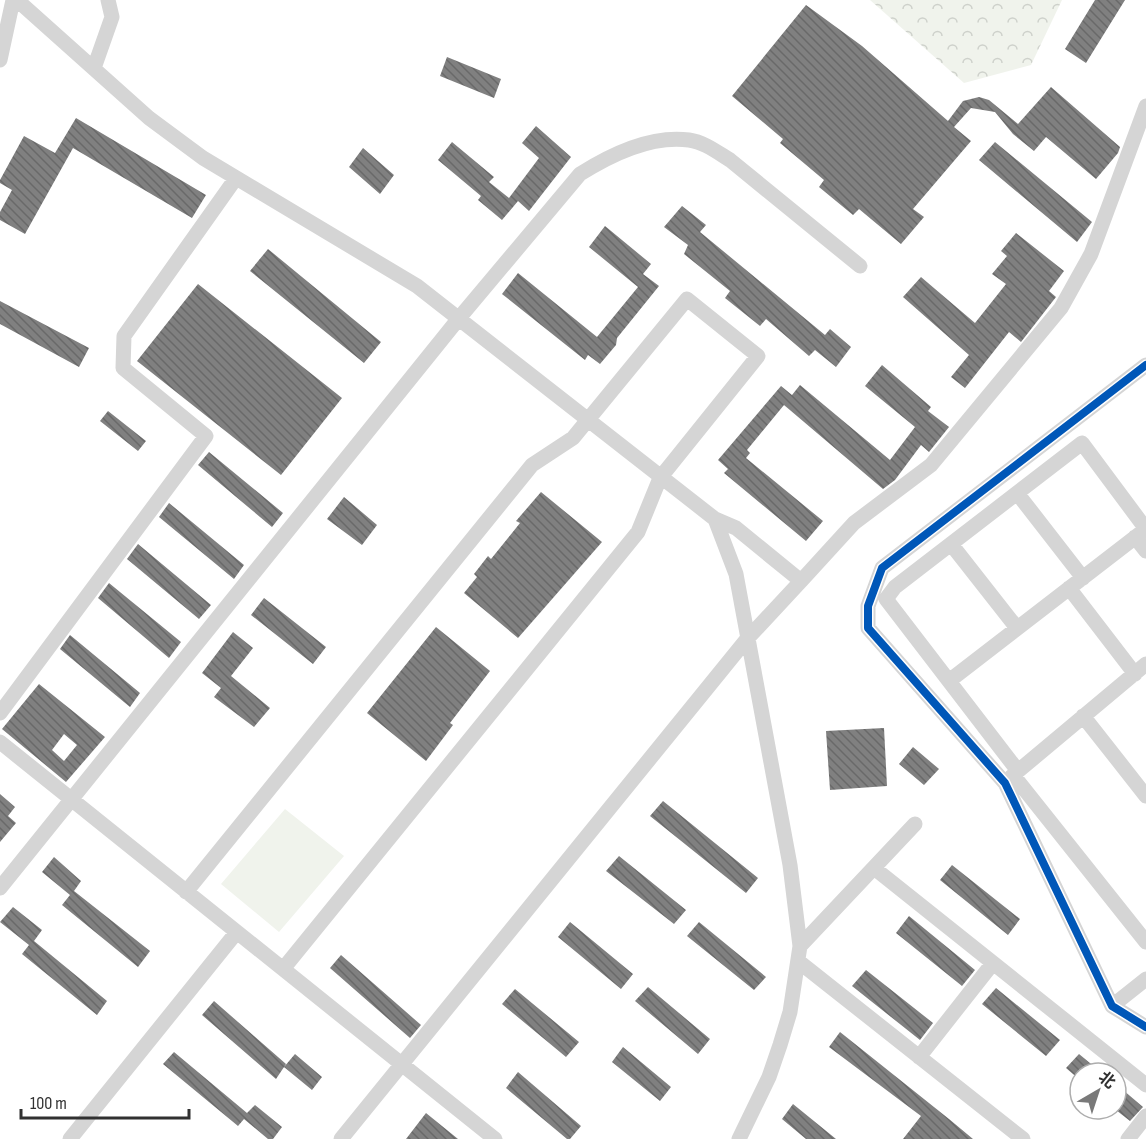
<svg xmlns="http://www.w3.org/2000/svg" width="1146" height="1139" viewBox="0 0 1146 1139" font-family="'Sofia Sans Condensed','Noto Sans SC',sans-serif">
	<defs>
		<pattern id="forest-crowns" width="20" height="18" patternUnits="userSpaceOnUse" patternTransform="scale(1.5)"><rect width="20" height="18" fill="#f0f3ec"/><path d="M2 6a3 3 0 1 1 6 0M12 15a3 3 0 1 1 6 0" fill="none" stroke="#ced1cb"/></pattern>
		<pattern id="building-back-hatch" width="6" height="6" patternUnits="userSpaceOnUse" patternTransform="scale(1.5)"><rect width="6" height="6" fill="#808080"/><path d="M-1 5l2 2M0 0l6 6M5-1l2 2" fill="none" stroke="#696969"/></pattern>
	</defs>
	<rect width="100%" height="100%" fill="#fff"/>
	<path fill="url(#forest-crowns)" d="M870 0H1062L1031 65 964 83Z"/>
	<path fill="#f0f3ec" d="M285 809 344 856 279 932 221 884Z"/>
	<path fill="url(#building-back-hatch)" fill-rule="evenodd" d="M1095 0H1125L1086 63 1065 49Z
		M806 5 862 46 948 121 963 101 979 97 989 100 1018 124 1051 87 1120 147 1118 153 1096 179 1046 137 1034 151 1013 134 995 112 971 108 954 127 971 141 913 209 924 217 901 244 859 209 853 215 819 187 824 180 780 143 783 139 732 96Z
		M447 57 501 79 494 98 440 76Z
		M76 118 206 195 192 218 73 148 25 234 0 220V212L12 190 0 183V180L24 136 55 153Z
		M536 126 571 157 529 211 518 201 502 220 478 200 481 196 438 160 452 142 494 177 489 182 509 198 539 158 522 143Z
		M995 142 1092 222 1077 242 979 160Z
		M363 148 394 175 380 194 349 167Z
		M682 206 706 225 700 232 825 335 830 329 851 347 836 367 815 350 809 356 766 319 760 326 725 298 730 291 684 254 688 245 664 227Z
		M605 226 651 264 643 274 659 286 617 338 616 345 600 364 588 355 585 360 502 294 518 273 597 337 638 287 589 247Z
		M1016 233 1064 271 1049 291 1056 297 1021 342 1009 332 965 388 951 377 969 355 903 297 921 277 975 323 1006 284 992 274 1007 256 1001 251Z
		M268 249 381 342 364 363 250 271Z
		M198 284 342 398 281 475 137 361Z
		M0 301 89 348 79 367 0 324Z
		M882 365 931 407 928 411 949 427 929 452 921 445 895 480 883 489 784 405 747 450 750 453 746 458 823 521 806 541 724 473 728 469 718 460 781 386 792 395 800 385 890 460 915 427 865 386Z
		M108 411 146 441 138 451 100 421Z
		M209 452 283 513 272 527 198 465Z
		M541 492 602 542 518 638 464 593 477 577 474 574 488 556 491 559 520 523 516 521Z
		M344 497 377 525 362 545 327 519Z
		M169 503 244 565 234 579 159 517Z
		M138 544 211 605 199 619 127 559Z
		M109 583 181 642 169 658 98 598Z
		M264 598 326 647 313 664 251 615Z
		M436 627 490 671 450 723 453 725 426 761 367 713Z
		M233 632 253 648 231 676 270 708 254 727 214 697 221 688 202 673Z
		M70 635 140 693 130 707 60 649Z
		M39 684 105 737 66 782 2 729ZM64 734 77 745 64 761 52 750Z
		M884 728 887 786 830 790 826 731Z
		M913 747 939 769 924 785 899 764Z
		M0 794 15 807 8 816 16 823 0 842Z
		M663 801 758 878 746 893 650 816Z
		M619 856 686 910 674 924 606 871Z
		M54 857 81 881 74 891 150 951 138 967 62 905 70 895 42 872Z
		M952 865 1020 919 1008 935 940 880Z
		M13 907 42 930 34 941 107 1001 97 1015 22 954 29 945 0 922Z
		M909 916 975 970 962 986 896 933Z
		M570 922 633 974 621 989 558 937Z
		M699 922 766 977 754 990 687 936Z
		M341 955 421 1025 410 1038 330 968Z
		M866 970 933 1023 920 1040 852 986Z
		M648 987 710 1039 698 1054 635 1001Z
		M996 988 1060 1040 1046 1056 982 1004Z
		M515 989 579 1042 566 1057 502 1004Z
		M214 1001 286 1064 276 1079 202 1015Z
		M840 1032 949 1119 973 1139H903L921 1116 829 1047Z
		M623 1047 671 1087 660 1101 612 1062Z
		M174 1052 247 1113 255 1105 282 1127 273 1139H268L244 1119 238 1126 163 1064Z
		M295 1054 322 1077 312 1090 284 1067Z
		M1079 1054 1102 1073H1080V1080L1066 1068Z
		M518 1072 581 1126 570 1139H567L506 1088Z
		M1116 1084 1143 1107 1130 1121 1116 1110Z
		M793 1104 836 1139H806L782 1119Z
		M426 1113 458 1139H406Z"/>
	<g fill="none" stroke-linecap="round" stroke-linejoin="round">
		<path stroke="#d5d5d5" stroke-width="15" d="M17 0 149 118 203 158 417 286 715 519 736 574 790 865 800 946 790 1012 780 1045 769 1077 739 1139
			M0 60 13 0
			M94 68 112 17 108 0
			M1146 365 882 568 868 606V628L1005 783 1112 1006 1146 1027
			M1017 493 1083 578
			M715 519 736 528 801 581 854 523 931 465 1061 308 1091 254 1146 106
			M1135 537 1146 551
			M951 544 1017 628
			M1069 588 1135 674
			M949 681 1146 529
			M0 713 206 436 123 368 124 336 236 178
			M1083 716 1146 796
			M0 742 495 1139
			M1018 771 886 599 895 587 1082 443 1146 529
			M1013 775 1146 942
			M1011 777 1146 664
			M874 868 1146 1085
			M0 888 460 317 580 174C610 155 652 135 689 140 704 142 717 152 730 160L860 266
			M186 892 532 465 573 438 687 299 758 356 660 478 638 532 283 969
			M800 946 915 824
			M798 961 1023 1139
			M1112 1006 1146 979
			M919 1057 993 963
			M70 1139 236 933
			M341 1139 747 639 801 581
			M1128 1139 1146 1116"/>
		<g stroke="#fff" stroke-width="11">
			<path id="cycleway" d="M1146 365 882 568 868 606V628L1005 783 1112 1006 1146 1027"/>
		</g>
		<use href="#cycleway" stroke="#0057b8" stroke-width="8"/>
	</g>
	<g transform="translate(1098 1091) rotate(39)"><circle r="28" fill="#ffffff" stroke="#adadad" stroke-width="1.5"/>
	<path d="M0-4.5L10 22L0 15L-10 22Z" fill="#797979"/>
	<text y="-9" font-size="16" font-weight="bold" text-anchor="middle" fill="#313131">北</text>
	</g>
	<path d="M21 1109v9h168v-9" fill="none" stroke="#313131" stroke-width="3"/>
	<text x="30" y="1109" font-size="18" fill="#313131" stroke="#ffffff" stroke-width="4.5" paint-order="stroke">100 m</text>
</svg>
